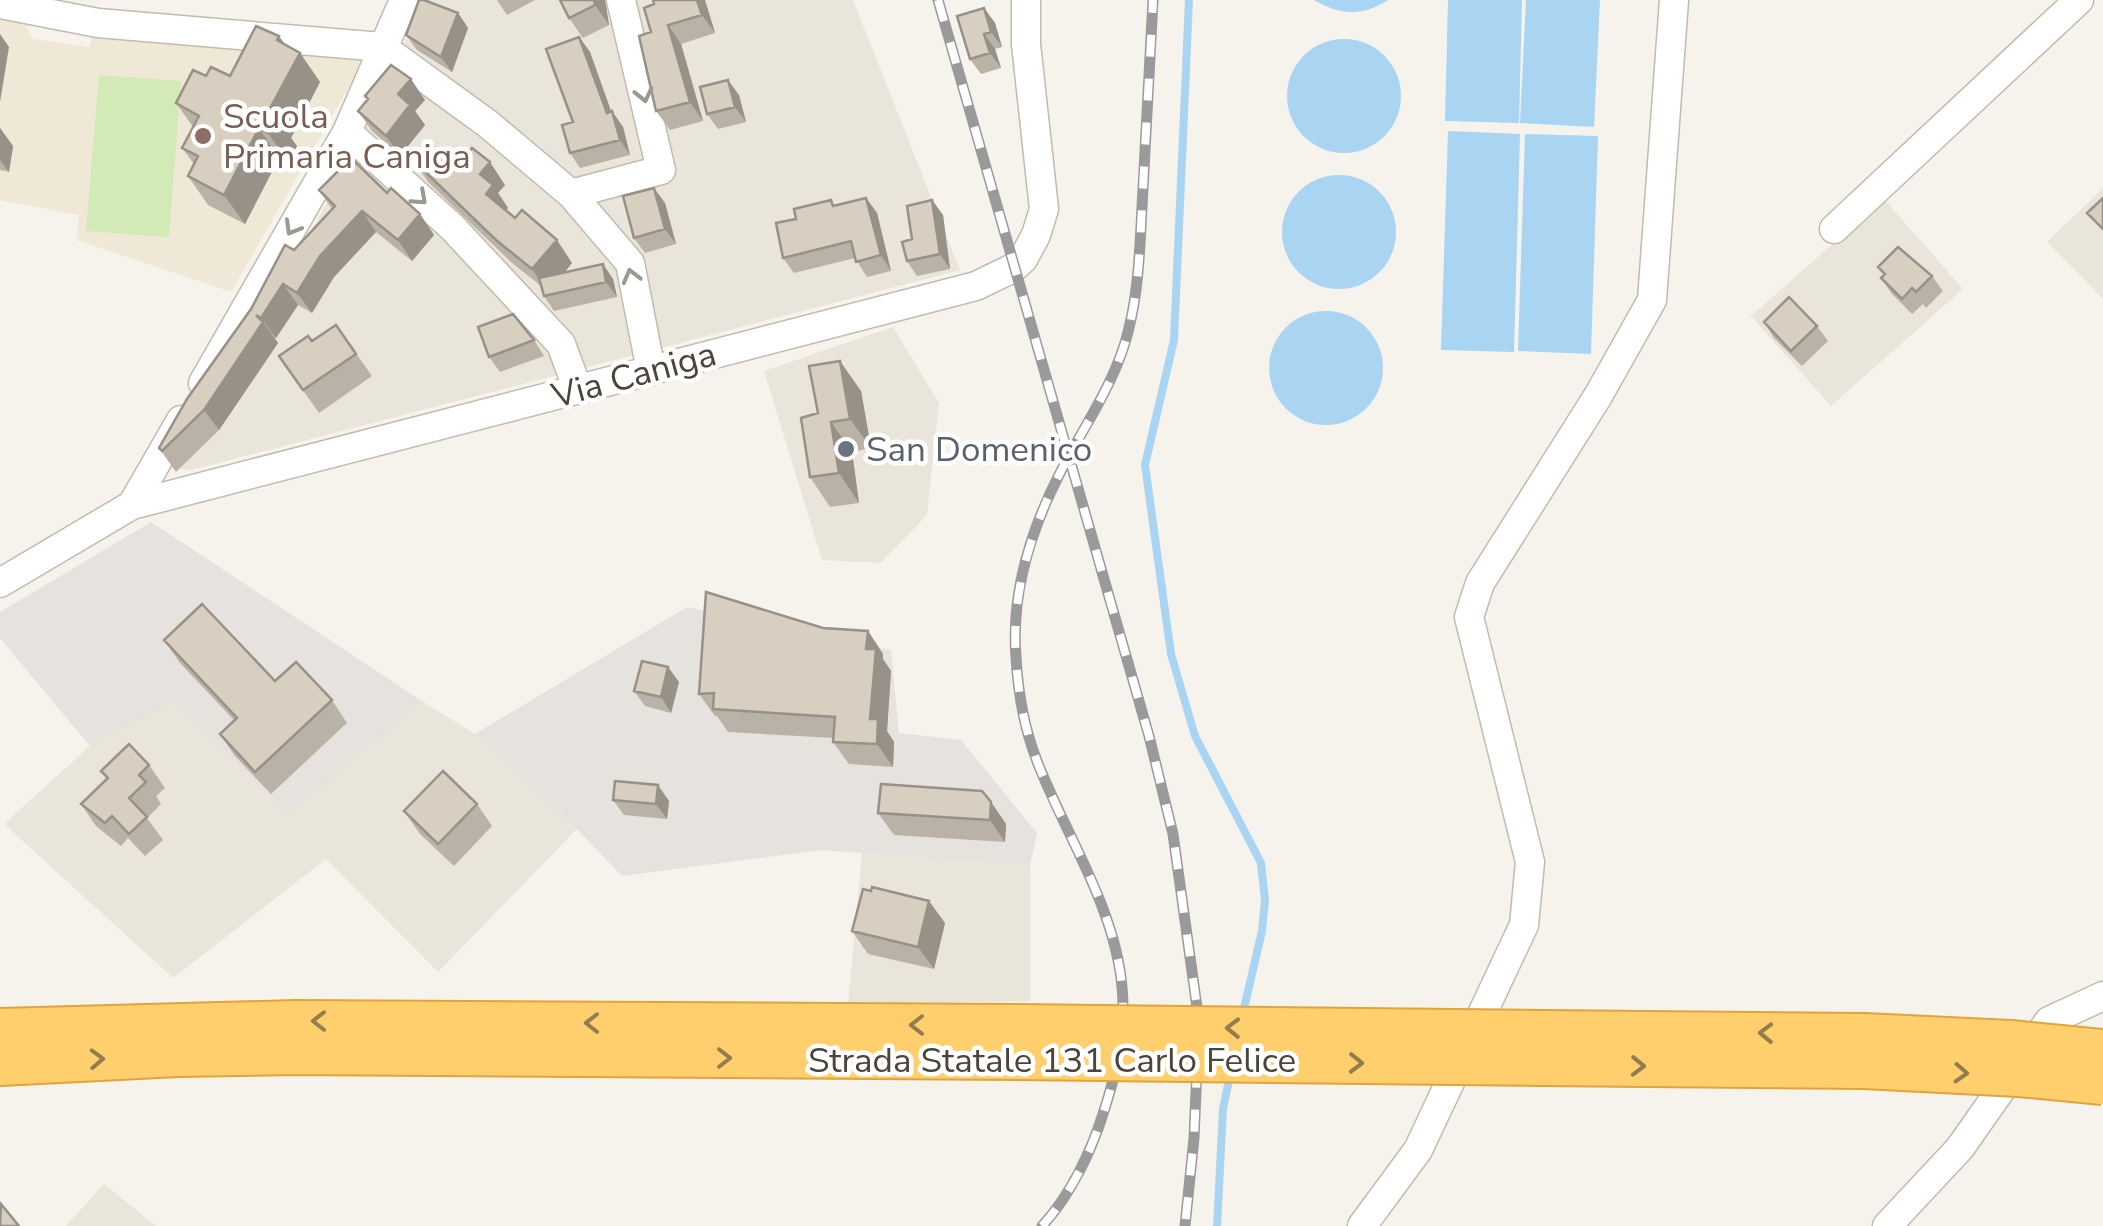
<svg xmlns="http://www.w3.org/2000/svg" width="2103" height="1226" viewBox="0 0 2103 1226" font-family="'Nunito Sans',sans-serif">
	<rect width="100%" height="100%" fill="#f6f3ec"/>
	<path fill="#eae5da" d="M425 0H853L960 270 192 470 169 468 254 344 392 75 420 3Z
		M2103 188V299L2047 242Z
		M1884 199 1963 289 1831 406 1751 316Z
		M893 327 939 403 927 515 881 563 822 560 764 371Z
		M422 701 475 734 577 829 438 972 326 859 173 978 4 824 90 746 175 702 288 816Z
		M862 853 1030 865V1001L848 1004Z
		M104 1184 156 1226H66Z"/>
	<path fill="#e6e2dd" d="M151 522 422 701 288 816 175 702 90 746 0 638V612Z
		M687 607 891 650 899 733 961 740 1037 833 1030 865 821 850 622 876 577 829 475 734Z"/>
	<path fill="#efe8d6" d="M0 14 22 17 33 39 90 47 92 34 366 57 231 292 77 240 79 215 0 200Z"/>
	<path fill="#d2eab5" d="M99 75 181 81 169 237 86 231Z"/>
	<path fill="#a9d4f2" d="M1314 0H1388C1362 17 1340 15 1314 0Z
		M1448 0H1522L1519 123 1445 121Z
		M1526 0H1600L1594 127 1520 123Z
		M1287 96a57 57 0 1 1 114 0a57 57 0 1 1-114 0Z
		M1448 131 1520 134 1514 352 1441 350Z
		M1525 134 1598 136 1591 354 1518 351Z
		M1282 232a57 57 0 1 1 114 0a57 57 0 1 1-114 0Z
		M1269 368a57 57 0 1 1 114 0a57 57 0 1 1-114 0Z"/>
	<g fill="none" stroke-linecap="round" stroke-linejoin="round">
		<path stroke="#a9d4f2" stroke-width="8" d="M1189 0 1174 340 1145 465 1171 654 1195 736 1261 863 1265 900 1262 931 1242 1017
			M1217 1226 1223 1109 1230 1075"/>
		<g stroke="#c2bbae" stroke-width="31">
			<path id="minor" d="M0 4 98 23 382 47 488 124 571 194 630 263 651 371
				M347 132 452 227 561 344 578 390
				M571 194 661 170 621 0
				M1834 229 2079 0
				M203 383 347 132 404 0
				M132 505 181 420
				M0 583 132 505 976 286 1013 268 1023 259 1036 235 1044 209 1026 44V0
				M1362 1226 1418 1150 1524 925 1530 862 1469 617 1480 583 1598 396 1652 300 1674 0
				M1887 1226 1960 1148 2049 1021 2103 996"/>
		</g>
		<g stroke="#e0a43c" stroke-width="44">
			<path id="highway" d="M0 1029 296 1021 1014 1025
				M1541 1031 1864 1034
				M0 1065 178 1056 293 1054 1014 1059
				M1540 1065 1864 1068"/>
		</g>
		<use href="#minor" stroke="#fff" stroke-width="28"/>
		<use href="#highway" stroke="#ffcf6e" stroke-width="40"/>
		<g stroke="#9a9a9a" stroke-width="11">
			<path id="rail" d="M938 0 1149 736 1173 834 1199 1022 1194 1138 1185 1226
				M1042 1226C1070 1196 1091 1152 1103 1114 1116 1075 1126 1028 1122 987 1115 907 1065 834 1037 761 1024 728 1018 692 1016 657 1011 594 1031 530 1059 475 1083 427 1115 384 1128 332 1140 286 1140 237 1143 189 1146 126 1150 63 1153 0"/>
		</g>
		<use href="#rail" stroke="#fff" stroke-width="8" stroke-dasharray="22" stroke-linecap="butt"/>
		<g stroke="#e0a43c" stroke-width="44" stroke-linecap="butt">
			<path id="highway-bridge" d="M1014 1025 1541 1031
				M1864 1034 2011 1041 2103 1050
				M1014 1059 1540 1065
				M1864 1068 2019 1076 2103 1084"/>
		</g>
		<use href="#highway-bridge" stroke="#ffcf6e" stroke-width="40"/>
	</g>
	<path fill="#bab2a6" d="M497 0H535L507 15Z
		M605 0 609 25 583 38 569 18Z
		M705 0 715 33 681 44 703 121 670 130 656 111 651 32 654 4Z
		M984 8 995 23 1002 47 995 49 1001 68 981 74 970 59Z
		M458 13 468 28 452 72 417 50 406 35Z
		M579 37 590 52 611 112 623 127 630 155 580 168 570 153Z
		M285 45 300 53 320 82 291 138 297 146 288 162 279 158 245 224 208 205 188 176 194 164 182 148 193 127 176 103 230 76Z
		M739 95 746 122 718 129 707 114Z
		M365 96 425 100 415 111 425 125 400 156 372 131 358 111 368 100Z
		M0 128 13 146 9 172 0 170Z
		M437 155 505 185 498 193 508 208 506 211 572 263 564 273 603 264 613 279 617 297 554 311 544 296 541 286 511 262 429 183 413 160Z
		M319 190 387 193 420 214 434 235 412 261 376 232 334 277 312 313 298 305 276 338 274 337 278 343 219 430 176 472 159 448 294 250 332 209Z
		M866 198 877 213 891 271 867 277 855 258 794 273 783 258 796 219 835 205Z
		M932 200 943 215 950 269 917 276 907 261 912 239Z
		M665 203 676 244 645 253 634 238Z
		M1878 267 1932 276 1943 291 1926 308 1923 304 1912 314 1892 294 1881 278 1884 276Z
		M1764 322 1817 326 1828 341 1802 366 1774 338Z
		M336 325 372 376 319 413 279 356 312 341Z
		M534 340 544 356 500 372 489 357Z
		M861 391 871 448 852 452 859 503 830 507 810 477 818 413Z
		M823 628 868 631 883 654V659L891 671 887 731 894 742 893 767 849 764 833 742 834 738 728 732 717 716H715L699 694Z
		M164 640 275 681 332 700 347 723 271 794 235 756 220 734 234 720 180 663Z
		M668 667 679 682 671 713 645 706 634 691Z
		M149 765 165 788 156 796 161 804 147 818 163 840 145 856 128 838 121 846 96 826 81 804 107 779 101 771Z
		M982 791 1006 824 1005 842 894 835 878 813Z
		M613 800 669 801 667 819 624 815Z
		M477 804 492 826 454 866 420 834 404 811Z
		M945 923 934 969 868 954 852 931Z"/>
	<path fill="#979187" d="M594 0H605L609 25 595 5Z
		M697 0H705L715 33 702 15Z
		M984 8 995 23 1002 47 991 32Z
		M458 13 468 28 452 72 441 57Z
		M668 25 681 44 703 121 690 102Z
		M0 34 9 47 0 102Z
		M984 34 995 49 1001 68 990 53Z
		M279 36 296 60 300 53 320 82 291 138 297 146 288 162 268 133V112L277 40Z
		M579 37 590 52 615 122 612 111 623 127 630 155 620 140 607 113Z
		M411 79 425 100 415 111 425 125 400 156 386 136 398 94Z
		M728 80 739 95 746 122 735 107Z
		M0 128 13 146 9 172 0 160Z
		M259 128 279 158 245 224 224 195Z
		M490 162 505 185 498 193 508 208 501 216 486 194 480 174Z
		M654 188 665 203 676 244 665 229Z
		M866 198 877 213 891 271 881 255Z
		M932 200 943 215 950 269 940 254Z
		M362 211 376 232 334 277 312 313 297 293 320 256Z
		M420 214 434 235 412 261 398 240Z
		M557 240 572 263 548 292 532 269Z
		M603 264 613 279 617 297 606 282Z
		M283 284 298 305 276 338 261 318Z
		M263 322 278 343 219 430 204 410Z
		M840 361 861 391 871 448 850 419Z
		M831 422 852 452 859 503 839 473Z
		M868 631 883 654V659L891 671 887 731 894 742 893 767 877 744 870 719 866 649Z
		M668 667 679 682 671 713 661 697Z
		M658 785 669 801 667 819 656 804Z
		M991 802 1006 824 1005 842 990 820Z
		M929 901 945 923 934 969 918 947Z"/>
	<path fill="#d8cfc1" stroke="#979187" stroke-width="2.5" d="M419 0H424L458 13 441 57 406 35Z
		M560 0H594L595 5 569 18Z
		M653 0H697L702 15 668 25 690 102 656 111 639 36 651 32 644 8 654 4Z
		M984 8 991 32 984 34 990 53 970 59 957 16Z
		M256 26 279 36 277 40 300 53 268 112 276 117 268 133 259 128 224 195 188 176 198 156 182 148 199 116 176 103 193 70 206 76 211 67 230 76Z
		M579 37 607 113 612 111 620 140 570 153 562 125 573 122 546 49Z
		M391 65 411 79 398 94 410 105 386 136 358 111 368 99 365 96Z
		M728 80 735 107 707 114 700 87Z
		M426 146 437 155 441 150 458 164 472 148 490 162 480 174 493 185 486 194 515 218 522 210 557 240 532 269 496 240 413 160Z
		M351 158 387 193 391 188 420 214 398 240 362 211 320 256 297 293 283 284 261 318 256 315 263 322 204 410 162 451 159 448 187 399 251 309 285 245 294 250 335 206 319 190Z
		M654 188 665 229 634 238 623 196Z
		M866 198 881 255 856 262 851 241 783 258 776 223 796 219 794 209 831 200 833 206Z
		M2103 198V229L2087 213Z
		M932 200 940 254 907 261 902 242 912 239 907 206Z
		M1898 247 1932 276 1916 292 1912 288 1902 299 1881 278 1885 274 1878 267Z
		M603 264 606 282 544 296 539 278Z
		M1789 297 1817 326 1791 351 1764 322Z
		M513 314 534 340 489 357 478 327Z
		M336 325 356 354 303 390 279 356 308 336 312 341Z
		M840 361 850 419 831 422 839 473 810 477 801 418 818 413 809 366Z
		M706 592 823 628 868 631 866 649H876L870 719H878L877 744 833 742 835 717 713 709 714 693 699 694Z
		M202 604 275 681 296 662 332 700 255 772 220 734 237 718 164 640Z
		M642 661 668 667 661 697 634 691Z
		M129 744 149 765 139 775 146 782 129 798 147 817 129 834 112 816 105 823 81 804 108 778 101 771Z
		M443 771 477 804 438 844 404 811Z
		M615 781 658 785 656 804 613 800Z
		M881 784 982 791 991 802 990 820 878 813Z
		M872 887 929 901 918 947 852 931 863 889 871 891Z
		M1 1204 19 1226H0Z"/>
	<defs><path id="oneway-chevron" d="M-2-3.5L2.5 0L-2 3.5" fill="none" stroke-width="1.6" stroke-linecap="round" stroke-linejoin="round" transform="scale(2.5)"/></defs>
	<g stroke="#9c9892">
		<use href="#oneway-chevron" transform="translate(644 95) rotate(77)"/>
		<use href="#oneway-chevron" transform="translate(420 198) rotate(42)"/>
		<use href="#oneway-chevron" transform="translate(292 228) rotate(120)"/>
		<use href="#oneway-chevron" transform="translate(631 276) rotate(-105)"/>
	</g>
	<g stroke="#937c4e">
		<use href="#oneway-chevron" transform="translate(319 1021) rotate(-180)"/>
		<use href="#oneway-chevron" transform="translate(592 1023) rotate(-180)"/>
		<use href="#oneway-chevron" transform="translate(917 1025) rotate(-180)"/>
		<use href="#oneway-chevron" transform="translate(1233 1028) rotate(-179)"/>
		<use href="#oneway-chevron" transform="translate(1766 1033) rotate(-179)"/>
		<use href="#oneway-chevron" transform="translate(724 1058)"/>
		<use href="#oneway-chevron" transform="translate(97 1059) rotate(-2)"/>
		<use href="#oneway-chevron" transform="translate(1356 1063) rotate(1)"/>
		<use href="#oneway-chevron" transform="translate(1638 1066) rotate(1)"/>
		<use href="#oneway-chevron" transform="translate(1961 1073) rotate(3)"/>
	</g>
	<circle fill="#8d6e63" stroke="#fff" stroke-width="4" cx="203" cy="136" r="10"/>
	<circle fill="#6b7280" stroke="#fff" stroke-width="4" cx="846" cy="449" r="10"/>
	<g text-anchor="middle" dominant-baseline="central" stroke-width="9" stroke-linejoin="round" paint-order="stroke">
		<g font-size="35" fill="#785e54" stroke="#fff" text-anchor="start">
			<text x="223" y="116">Scuola<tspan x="223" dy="40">Primaria Caniga</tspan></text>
		</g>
		<g font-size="35" fill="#4b4439" stroke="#fff">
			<text transform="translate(634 375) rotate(-15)">Via Caniga</text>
			<text x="1052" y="1060">Strada Statale 131 Carlo Felice</text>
		</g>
		<g font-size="35" fill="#5b616d" stroke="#fff" text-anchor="start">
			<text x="866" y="449">San Domenico</text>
		</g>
	</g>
</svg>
